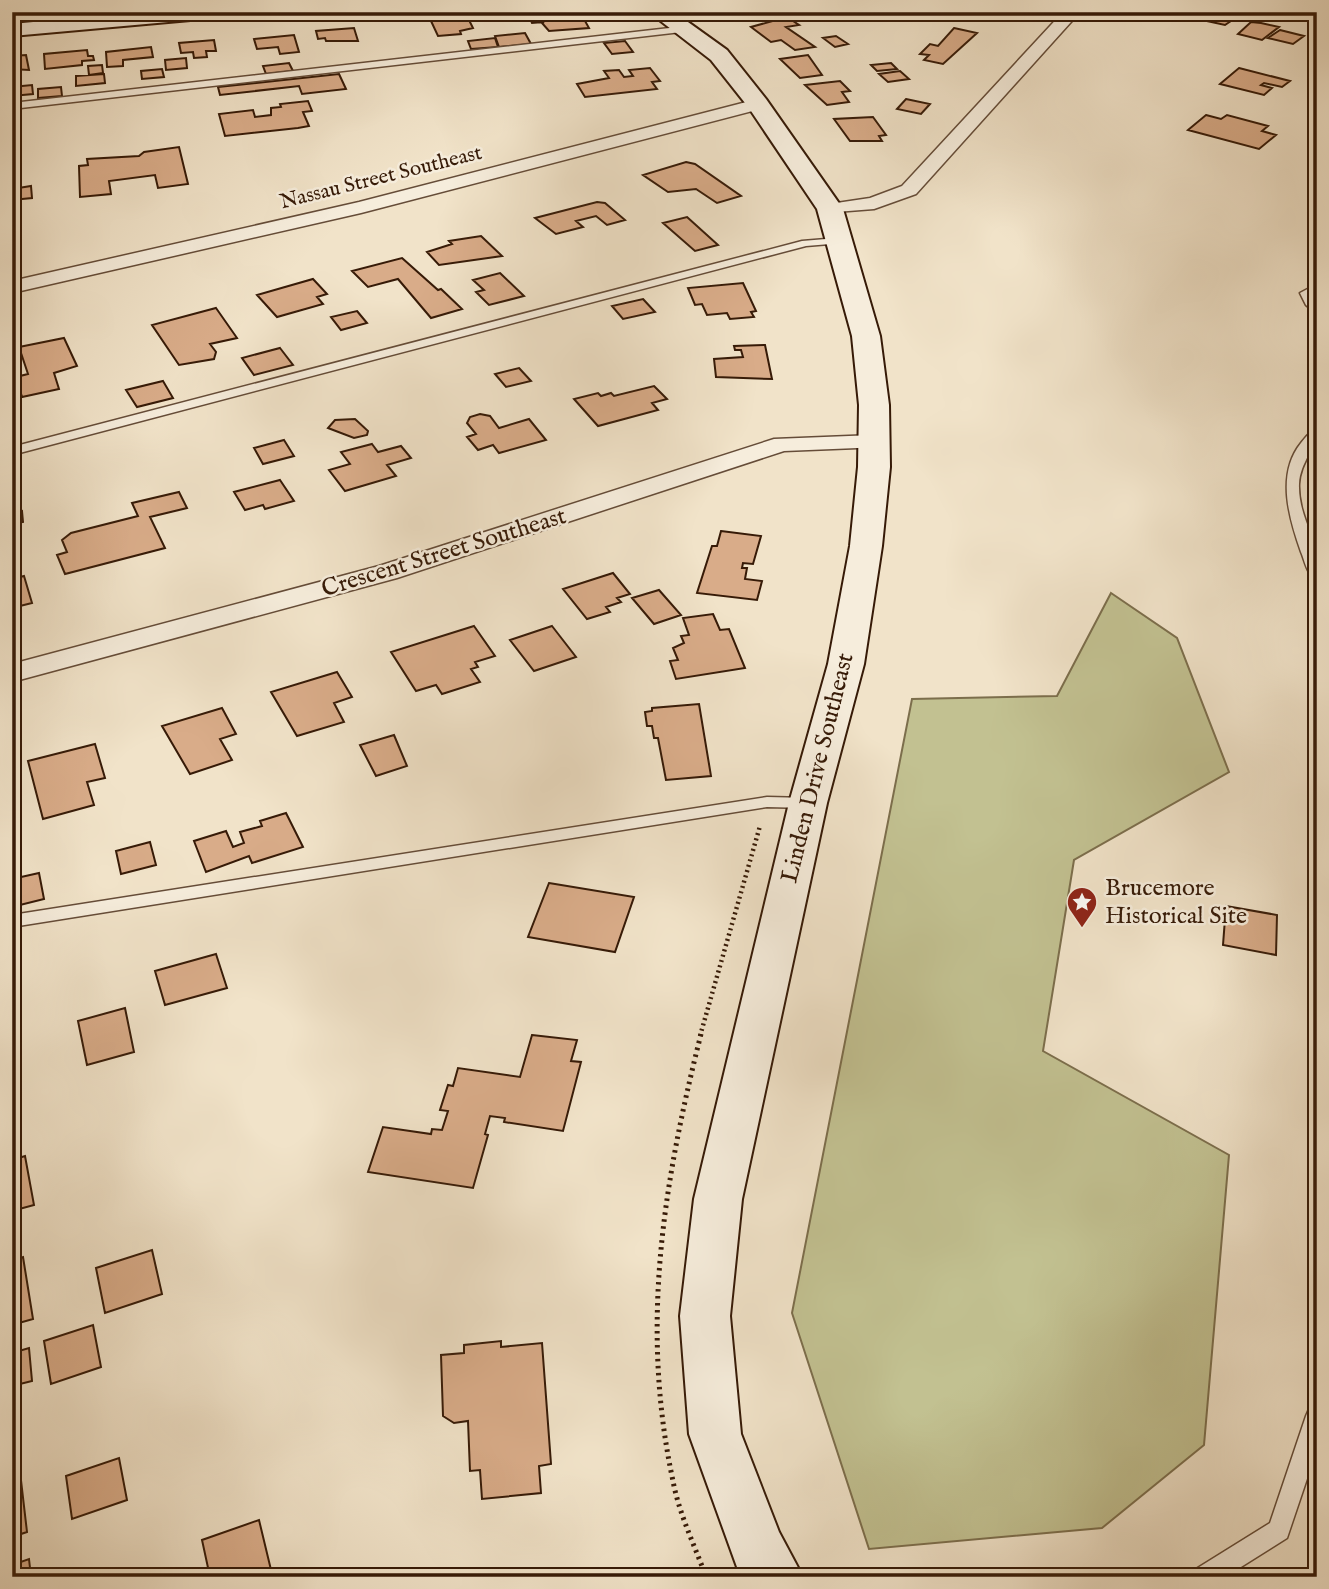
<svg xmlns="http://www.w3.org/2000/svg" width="1329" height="1589" viewBox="0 0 1329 1589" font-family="'IM FELL English',serif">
	<rect width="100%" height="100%" fill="#f1e3c9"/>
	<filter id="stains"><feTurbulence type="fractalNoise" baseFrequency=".00286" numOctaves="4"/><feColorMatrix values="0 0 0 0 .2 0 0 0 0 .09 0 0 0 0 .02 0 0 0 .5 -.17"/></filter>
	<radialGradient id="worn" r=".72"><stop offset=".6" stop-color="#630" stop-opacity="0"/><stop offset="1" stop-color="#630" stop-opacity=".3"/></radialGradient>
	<path fill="#c2c191" stroke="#7c6e4c" stroke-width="2" d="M1111 593 1177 638 1229 772 1074 860 1043 1051 1229 1155 1204 1445 1102 1528 869 1549 792 1313 912 699 1057 696Z"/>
	<path fill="#d9ac89" stroke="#361a07" stroke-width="2" d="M538 12H580L589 28 549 31 542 23 544 22 532 23 530 18 540 17Z
		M901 12H928L924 20 899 17Z
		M941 12H1003L996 13 990 21 962 16 951 18Z
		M1168 12H1201L1192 20 1166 14Z
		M1213 12H1218L1237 17 1225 25 1202 20Z
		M460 16 468 18 473 28 460 31 461 34 438 36 431 21Z
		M787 17 799 25 786 27 815 47 795 50 781 40 771 42 751 27Z
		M1251 22 1261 23 1279 27 1262 40 1238 34Z
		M354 28 358 41H326L325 38 318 39 316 31Z
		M954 28 977 33 943 64 924 60 929 55 920 54 930 44 938 46Z
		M1280 30 1304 36 1293 44 1268 38Z
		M525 33 531 44 499 47 495 36Z
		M294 35 299 52 280 54 278 47 257 49 254 39Z
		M836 36 848 44 835 47 823 38Z
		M495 38 498 47 471 49 468 41Z
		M214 40 216 51H206L207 57 194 58 193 52 181 53 179 43Z
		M625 41 633 52 612 54 604 43Z
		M151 47 153 57 123 60V66L107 67 106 52Z
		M87 50 88 56H93L94 60 82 61V65L45 69 44 54Z
		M26 55 29 70 12 69V56Z
		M808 55 822 75 800 78 780 59Z
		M186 58 187 68 166 70 165 60Z
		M289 63 293 71 266 74 263 66Z
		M891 63 897 69 877 71 871 65Z
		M102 65 103 73 89 75 88 66Z
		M650 68 660 81 652 82 657 89 585 97 577 84 609 78 604 71 619 70 624 77 633 76 629 70Z
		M1239 68 1290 81 1282 87 1264 83 1261 85 1272 88 1264 95 1220 84Z
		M162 69 164 77 142 79 141 71Z
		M900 71 909 79 888 82 879 74Z
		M104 74 105 83 76 86V76Z
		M339 74 346 89 302 94 299 86 220 95 218 87Z
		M840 81 850 91 842 92 849 102 827 105 805 85Z
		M32 85 33 94 12 96V87Z
		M61 87 62 96 38 98V89Z
		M906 99 930 104 921 114 897 109Z
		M308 101 312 111 303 112 309 126 298 128 225 136 219 114 253 110 255 117 271 115V108L281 107 280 104Z
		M1206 115 1221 119 1227 115 1268 126 1262 131 1276 135 1259 149 1188 130Z
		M873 117 886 135 879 136 882 141H850L834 119Z
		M179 147 188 184 158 188 155 175 109 181 111 194 80 197 79 166 88 165 87 159 139 156 144 152Z
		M686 162 695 164 741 196 717 203 696 189 668 192 643 175Z
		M31 186 32 198 12 200V189Z
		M597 202 605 203 625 220 607 225 596 216 576 221 583 227 556 234 535 218Z
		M12 214H19L21 239 12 240Z
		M687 217 718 245 695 251 663 223Z
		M481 236 502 256 439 265 427 252 452 244 449 241Z
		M402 258 438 290 441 289 462 309 431 318 398 279 368 287 352 271Z
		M500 273 524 296 489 305 476 292 484 290 473 280Z
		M313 279 327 294 317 297 323 304 277 317 257 295Z
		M743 283 756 311 751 312 754 317 730 319 727 313 707 315 702 304 695 305 688 288Z
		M643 299 655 312 623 319 612 306Z
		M216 308 237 338 210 344 216 352 214 359 179 365 152 325Z
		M357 311 367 323 341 330 331 317Z
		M64 338 77 366 54 373 59 389 22 397 16 377 28 374 19 347Z
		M765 345 772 379 716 377 714 359 743 357 741 350H735L734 346Z
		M280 348 293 365 254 375 242 358Z
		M519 368 531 381 506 387 495 374Z
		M163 381 173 398 137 407 126 390Z
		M654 386 667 399 652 403 658 410 598 426 574 399 598 393 601 396 611 393 614 396Z
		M480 414 490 416 499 428 529 419 546 440 499 453 493 445 478 450 467 437 476 434 467 423 470 417Z
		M355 419 368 431 367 435 354 438 328 428 335 420Z
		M284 440 294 456 263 464 254 448Z
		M372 444 378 452 401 446 411 458 387 465 396 476 345 491 329 470 350 464 341 452Z
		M280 480 294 501 265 509 263 505 245 510 234 492Z
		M179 492 187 508 150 517 165 548 65 574 57 555 67 552 62 540 71 533 138 516 132 503Z
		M22 511 23 522 12 524V513Z
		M721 531 761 536 753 564 743 563 742 568H747L745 579 762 581 757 600 697 593 712 546H717Z
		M613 573 630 594 617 598 621 602 606 607 610 612 587 619 563 589Z
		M24 576 32 603 12 608V579Z
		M659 590 681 615 654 624 632 598Z
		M713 614 720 630 729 629 745 668 676 679 670 661 678 660 673 648 684 643 681 636 689 635 683 618Z
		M474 626 495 656 475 662 478 667 471 669 480 682 442 694 436 685 416 691 391 652Z
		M552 626 576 657 534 671 510 640Z
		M337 672 352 697 334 703 344 722 297 736 271 692Z
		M699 704 711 776 666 780 658 738H654L652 726H647L645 712 652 711V708Z
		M222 708 236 734 220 739 232 760 190 774 162 726Z
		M394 735 407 766 376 776 360 745Z
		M95 744 105 778 87 782 94 805 43 819 28 761Z
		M286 813 303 847 252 863 249 856 206 872 194 841 226 831 233 847 244 843 240 832 262 826 260 821Z
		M150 842 156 865 121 874 116 851Z
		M39 873 44 899 12 907V879Z
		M549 883 634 897 615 952 528 937Z
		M1226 906 1277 915 1276 955 1223 945Z
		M216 954 227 988 165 1005 155 971Z
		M19 969 18 1010 12 1011V970Z
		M125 1008 134 1052 87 1065 78 1021Z
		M532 1035 577 1040 571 1061 581 1062 563 1131 504 1122 505 1118 490 1116 485 1134 488 1135 473 1188 368 1172 383 1127 431 1134 432 1129 442 1130 448 1111 440 1110 448 1085 453 1086 458 1068 520 1077Z
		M25 1156 34 1205 12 1211V1160Z
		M152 1250 162 1294 105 1313 96 1268Z
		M23 1257 33 1319 12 1325V1261Z
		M93 1325 101 1367 51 1384 44 1341Z
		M501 1341V1347L542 1343 551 1464 539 1466 541 1493 482 1499 480 1470 470 1471 468 1421 454 1423 443 1416 441 1355 464 1353V1345Z
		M29 1348 32 1381 12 1386V1353Z
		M119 1458 127 1500 72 1519 66 1476Z
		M19 1463 27 1532 12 1537V1465Z
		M259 1520 272 1574 210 1577 202 1540Z
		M29 1559 31 1577H12V1565Z"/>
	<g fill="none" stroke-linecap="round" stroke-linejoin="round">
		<g stroke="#654c38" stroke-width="3">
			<path id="lane" d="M687 26 691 29 690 31 12 109V103Z
				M838 238 842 239V243L806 246 12 455V447L802 241Z
				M1317 284V292L1312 294 1317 304V314L1306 305 1300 293Z
				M1317 428C1317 448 1300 462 1299 484 1298 512 1313 532 1317 557 1318 564 1317 572 1317 579 1307 576 1305 561 1301 552 1289 518 1276 474 1301 443 1306 437 1310 431 1317 428Z
				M767 797 808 798 816 803 808 808 767 807 12 927V915Z
				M1317 1406V1449L1287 1538 1225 1577H1193L1196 1569 1270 1523 1306 1416 1309 1409Z"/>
		</g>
		<g stroke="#654c38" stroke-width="3">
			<path id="street" d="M1063 12H1080L916 194 874 209 823 213 820 209 823 205 870 198 902 186Z
				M1288 12H1317V22L1290 15Z
				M758 99 764 100 767 104 764 108 361 213 12 293V281L359 202Z
				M874 435 882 437 886 442 882 447 784 451 397 578 12 682V664L379 566 774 439Z"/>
		</g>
		<g stroke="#361a07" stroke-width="4">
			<path id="secondary" d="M139 12H223L213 18 12 36V24Z
				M649 12H674L727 50 766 99 843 209 880 336 889 405 890 467 882 546 864 664 827 803 742 1199 730 1316 741 1434 779 1532 803 1577H743L737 1567 689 1434 680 1316 694 1199 789 803 828 664 850 546 858 467 859 405 852 336 817 209 749 108 711 60Z"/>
		</g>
		<path stroke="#361a07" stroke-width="4.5" stroke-dasharray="2 3.5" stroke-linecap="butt" d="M700 1036 760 826"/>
		<path stroke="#361a07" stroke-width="5" stroke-dasharray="2.5 4.5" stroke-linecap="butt" d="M701 1034C663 1185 640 1327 673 1481 679 1514 695 1546 706 1577"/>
		<use href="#lane" fill="#f6eddc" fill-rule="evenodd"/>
		<use href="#street" fill="#f6eddc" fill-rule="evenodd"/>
		<use href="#secondary" fill="#f6eddc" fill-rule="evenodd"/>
	</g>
	<defs>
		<g id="sight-pin" transform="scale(1.575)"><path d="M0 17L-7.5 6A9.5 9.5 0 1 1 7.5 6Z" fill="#8f2418" stroke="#f6eddc"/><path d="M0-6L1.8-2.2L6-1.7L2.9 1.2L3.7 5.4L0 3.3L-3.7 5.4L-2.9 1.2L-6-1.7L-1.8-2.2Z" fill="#fff"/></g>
	</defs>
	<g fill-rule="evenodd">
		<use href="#sight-pin" x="1082" y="902"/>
	</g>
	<g text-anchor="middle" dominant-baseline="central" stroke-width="5" stroke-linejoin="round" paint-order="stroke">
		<g font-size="21" fill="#361a07" stroke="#f6eddc">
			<text transform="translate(381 178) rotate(-14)">Nassau Street Southeast</text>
		</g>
		<g font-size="24" fill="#361a07" stroke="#f6eddc">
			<text transform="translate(444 553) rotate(-17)">Crescent Street Southeast</text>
			<text transform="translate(818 768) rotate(-76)">Linden Drive Southeast</text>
		</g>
		<g font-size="24" fill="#361a07" stroke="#f6eddc" text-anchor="start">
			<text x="1105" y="888">Brucemore<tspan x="1105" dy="28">Historical Site</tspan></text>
		</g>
	</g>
	<rect width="1329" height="1589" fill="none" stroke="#f1e3c9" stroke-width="42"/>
	<rect x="14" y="14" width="1301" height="1561" fill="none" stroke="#361a07" stroke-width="3.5"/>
	<rect x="21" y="21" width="1287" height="1547" fill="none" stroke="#361a07" stroke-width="2"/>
	<rect width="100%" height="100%" filter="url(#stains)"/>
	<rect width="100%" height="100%" fill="url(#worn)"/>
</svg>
